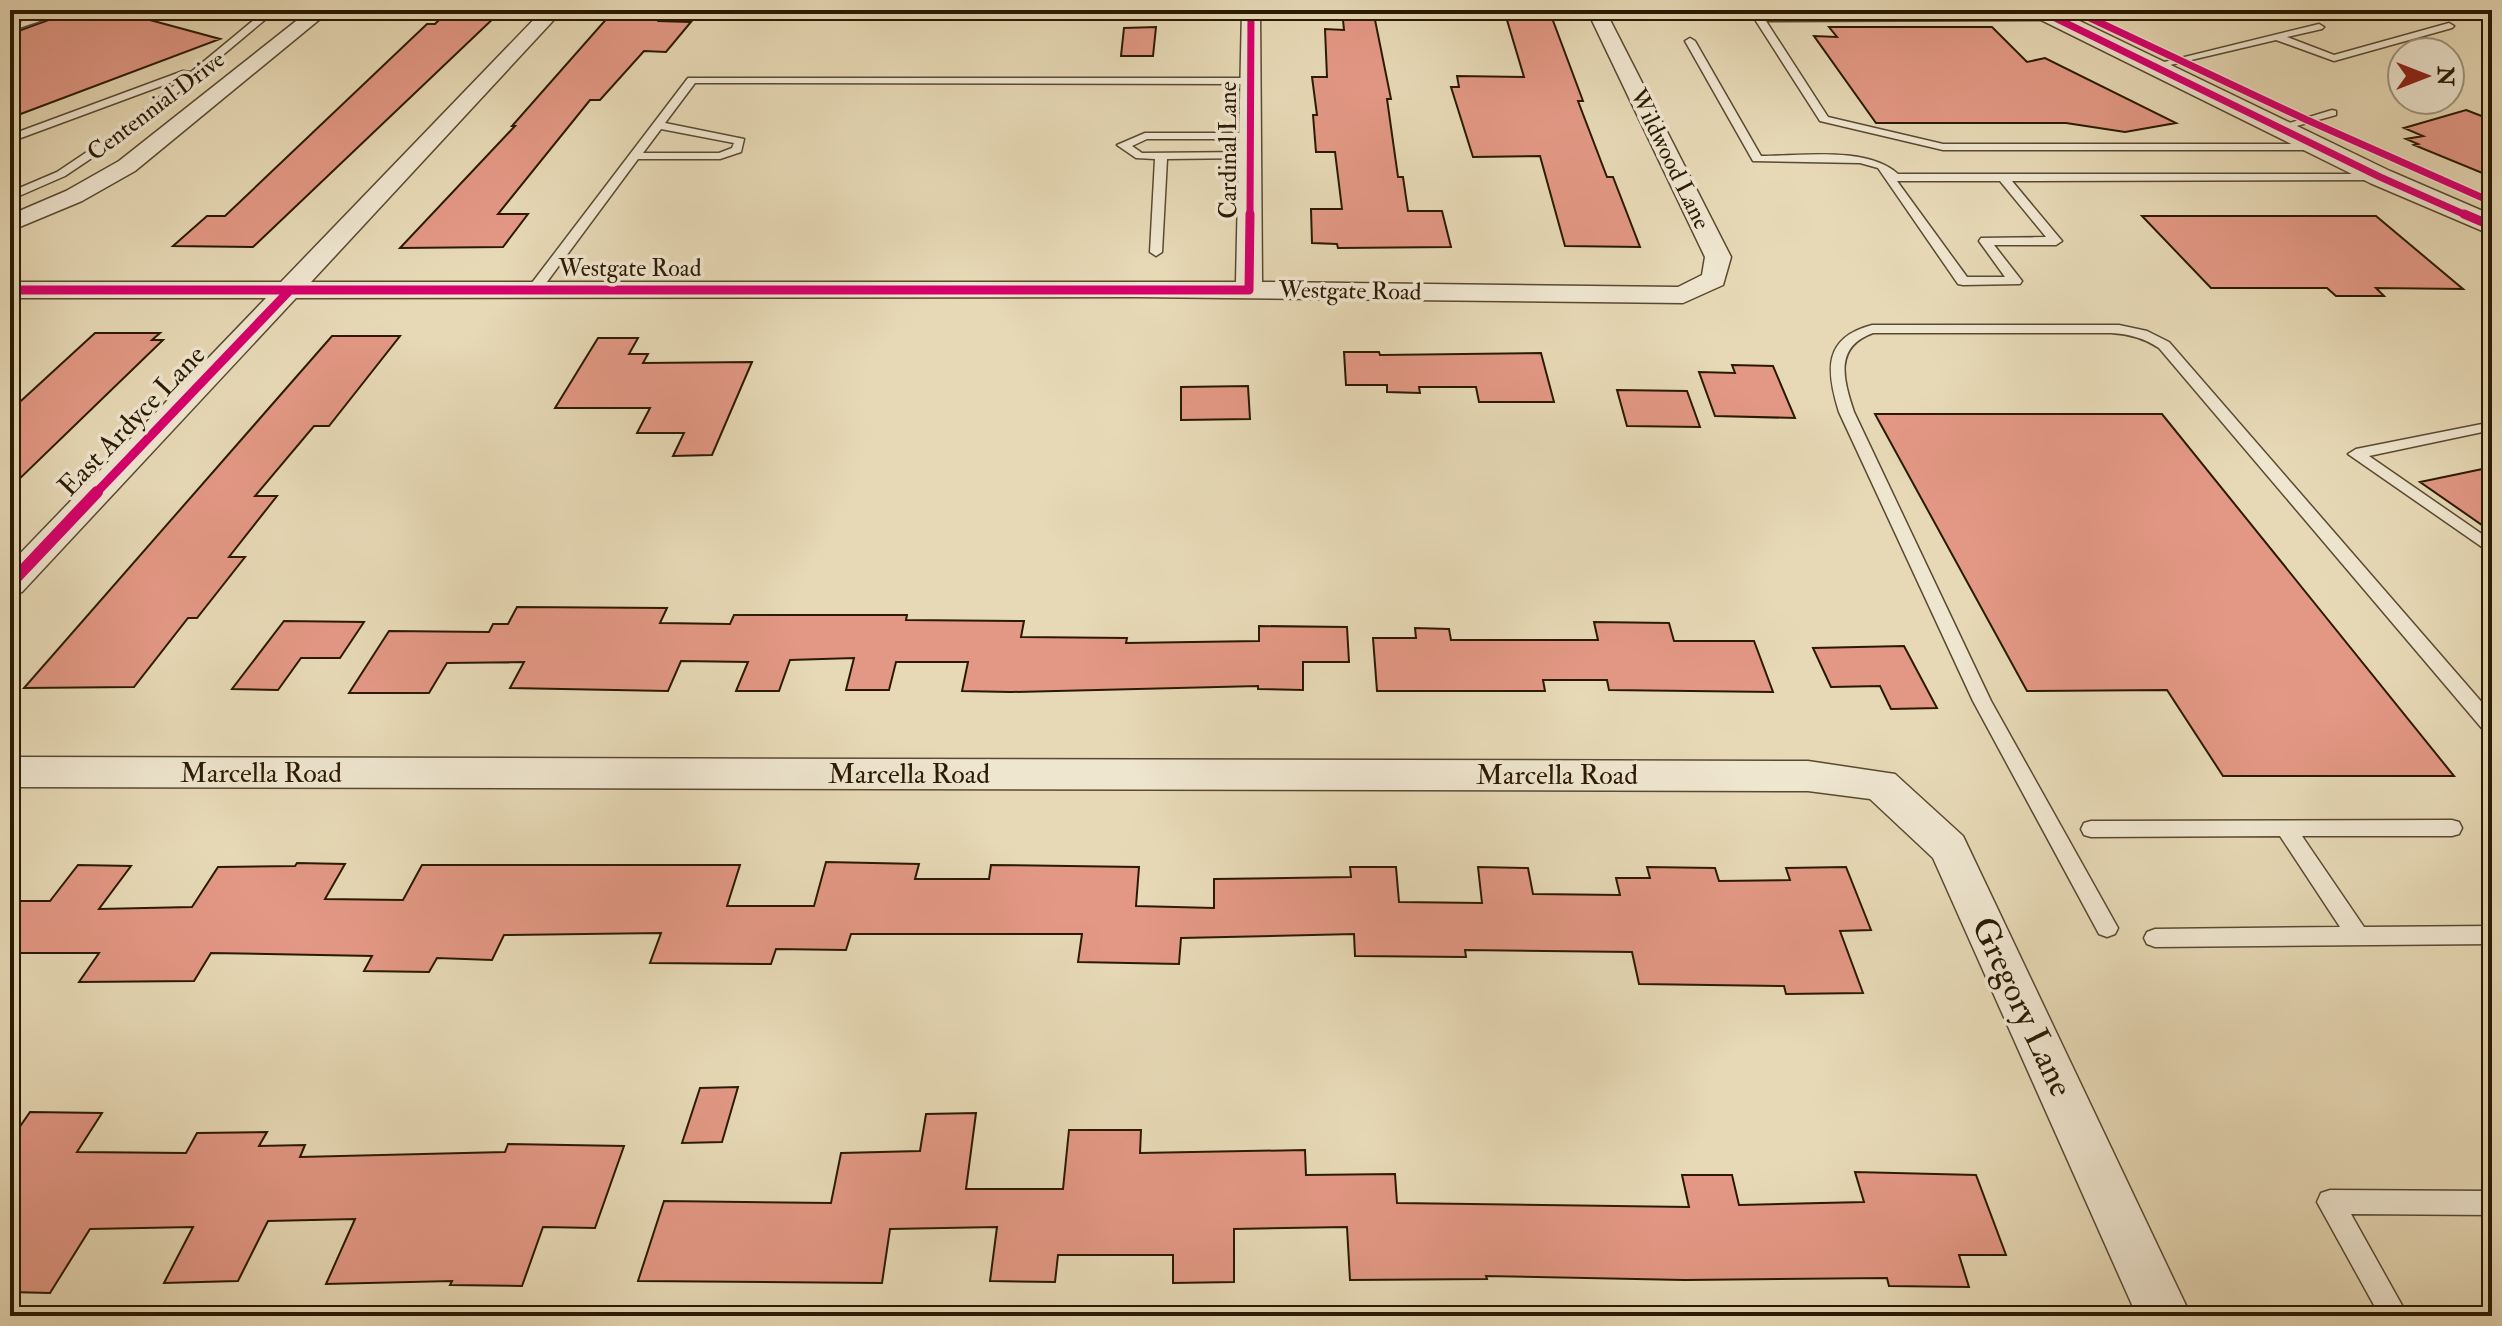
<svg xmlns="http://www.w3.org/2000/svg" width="2502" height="1326" viewBox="0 0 2502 1326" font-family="'IM FELL Double Pica',serif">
	<rect width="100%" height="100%" fill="#e7d9b6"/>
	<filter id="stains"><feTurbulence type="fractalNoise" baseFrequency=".0025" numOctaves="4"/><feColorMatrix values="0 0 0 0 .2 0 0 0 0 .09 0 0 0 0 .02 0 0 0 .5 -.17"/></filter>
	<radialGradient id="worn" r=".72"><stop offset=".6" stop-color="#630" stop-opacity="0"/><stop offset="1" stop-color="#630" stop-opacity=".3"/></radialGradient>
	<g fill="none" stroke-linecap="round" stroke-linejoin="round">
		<path fill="#98bba8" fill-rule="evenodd" d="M2455 10 2492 12V25L2459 14Z"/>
	</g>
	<path fill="#e39885" stroke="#2a1a03" stroke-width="2" d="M76 10H113L220 39 10 118V34Z
		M1342 10H1373L1391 99H1387L1398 177H1403L1408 211H1442L1451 247 1338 248 1337 244 1312 243 1311 209H1342L1335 152H1316L1313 115H1317L1312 77H1327L1325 29 1344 30Z
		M1504 10H1549L1583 101H1578L1607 177H1613L1640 247 1565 246 1540 156 1473 157 1451 87H1459L1457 76 1524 77Z
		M445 14H498L253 247 173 246 207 216H225L427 24H435Z
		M609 16 663 17 659 21 691 22 666 52 644 51 600 100H590L498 214H528L503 247 400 248 515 126H512Z
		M1156 27 1153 56H1121L1124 28Z
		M1829 27H1992L2027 62 2045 58 2176 123 2125 132 2066 123H1876L1814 36 1837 37Z
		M2466 110 2492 120V177L2414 145 2418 144 2406 139 2423 136 2404 128Z
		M2142 216H2376L2463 289 2376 288 2384 296H2336L2327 288H2211Z
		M95 333H160L152 340H163L10 488V411Z
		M332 336H400L329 426H314L255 496H277L229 557H245L197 618H188L134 687 24 688Z
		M598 338H638L629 354H648L643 363 752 362 712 455 673 456 684 433H637L650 408H555Z
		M1344 352H1379L1380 355 1541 353 1554 402H1479L1476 387H1419L1420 393 1387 392V385H1346Z
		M1732 365 1773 366 1795 418 1715 416 1699 372 1735 373Z
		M1248 386 1250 419 1181 420V387Z
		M1617 390 1687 391 1700 427 1627 426Z
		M1875 414H2162L2454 776H2223L2167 690 2027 691Z
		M2492 467V532L2420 482Z
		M517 607 667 608 660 623 730 624 734 615H907L906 620 1024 621 1021 637 1127 638 1126 643 1259 641V626L1347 627 1349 662H1303V690L1258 689V686L1011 692 962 691 968 662H896L889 690H846L854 658 790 660 779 691H736L748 662 681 661 668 691 510 688 524 662 447 663 429 693H349L389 631 489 632 493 624H508Z
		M284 621 364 622 340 658H301L278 690 232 689Z
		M1594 622 1669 623 1674 641H1754L1773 692 1609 690 1607 680H1543L1545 691H1377L1373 638H1416L1415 628 1449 629 1451 640H1598Z
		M1904 646 1937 708 1891 709 1880 686 1831 687 1813 648Z
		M826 862 919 864 915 879H989L991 865 1139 867 1136 906 1214 908V879L1351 877 1350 867H1396L1399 902 1482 903 1478 867 1528 868 1533 894 1620 895 1616 878H1650L1647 867 1715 868 1719 881 1790 880 1786 868 1846 867 1871 930 1840 931 1863 993 1786 994 1784 986 1639 984 1632 952 1465 950 1466 957 1355 956 1354 934 1181 938 1179 964 1078 962 1082 934H851L846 950 776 949 771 964 650 963 661 933 504 935 492 960 437 958 429 972 364 971 372 956 211 953 194 981 79 982 99 953H10V901H50L78 865 131 866 99 909 192 907 218 867 295 866 297 863 345 864 325 899 403 900 422 865H740L727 906H814Z
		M738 1087 722 1142 682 1143 700 1088Z
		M30 1112 102 1113 77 1152 186 1153 197 1133 267 1132 259 1146 305 1145 300 1157 505 1152 508 1144 624 1146 595 1228 543 1227 522 1286 450 1285 452 1281 326 1284 355 1219 268 1221 238 1281 164 1283 193 1227 90 1229 50 1293 10 1292V1141Z
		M976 1113 966 1189H1063L1069 1130H1141L1140 1153 1305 1150 1306 1175 1395 1174 1397 1203 1689 1207 1682 1175H1732L1739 1205 1864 1202 1855 1172 1976 1175 2006 1255H1959L1969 1287 1889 1286 1887 1278 1685 1280 1486 1276 1487 1279 1350 1280 1347 1227 1234 1229V1282L1173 1283V1255H1058L1055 1282 990 1281 997 1227 890 1229 882 1283 638 1281 664 1201 831 1203 841 1153 920 1151 926 1114Z"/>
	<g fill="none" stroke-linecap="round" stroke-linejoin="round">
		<g stroke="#594a30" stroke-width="3">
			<path id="service" d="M58 10H73L10 31V25Z
				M236 10H250L267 18 132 131 65 176 10 200V192L57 172 124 127 183 78 10 142V135L183 71 191 72 255 19Z
				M2056 15 2058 17 2053 20 1766 21 1828 117 1943 144H2319L2325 147 2319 150H1943L1820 121 1754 18 1759 15Z
				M2449 23 2454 26 2452 28 2334 61 2276 40 2153 69 2148 66 2319 24 2324 27 2322 29 2287 37 2334 55Z
				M1690 38 1695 41 1761 156C1801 156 1867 146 1898 174H2380L2386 177 2380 180 2012 181 2062 241 2056 245H1994L2022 281 2020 284 1963 285 1958 284 1878 168 1860 163 1753 161 1685 41ZM1897 181H2000L2046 237 1981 238 1979 241 2005 277H1967Z
				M688 78H1251L1256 81 1251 84 695 83 665 123 744 139 741 152 720 159H638L538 294H528V288ZM661 129 734 143 732 148 719 153H643Z
				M2332 110 2336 111V115L2279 131 2273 128Z
				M1145 133H1250L1256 136 1250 139H1147L1132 146 1142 153 1250 152 1256 155 1250 158 1167 159 1162 252 1156 256 1150 252 1155 159 1136 158 1117 145Z
				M1872 325H2119L2147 331 2169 342 2492 714V734L2485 732 2159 348C2144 338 2129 334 2111 333H1873C1834 347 1843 379 1854 412L1991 701 2118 928 2115 934 2107 937 2099 934 1973 701 1839 412C1826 370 1823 338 1872 325Z
				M2492 422V430L2369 456 2492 541V554L2348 454 2356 449Z
				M2452 820 2459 822 2462 828 2459 834 2452 836H2302L2364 927 2492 926V944L2155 947 2147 944 2144 938 2147 932 2155 929 2340 927 2280 836 2091 837 2084 835 2081 829 2084 823 2091 821Z
				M2330 1190 2492 1191V1215L2351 1214 2408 1316H2380L2317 1202 2321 1193Z"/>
		</g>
		<g stroke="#594a30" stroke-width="3">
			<path id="minor" d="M310 10H331L135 171 82 201 10 231V215L66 191 119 161Z
				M543 10H563L311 282H1236L1242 10H1260L1262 282 1678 287 1702 275 1705 257 1587 10H1605L1731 257 1723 285 1683 303 1136 297 296 298 22 592 10 595V564L266 298H10V282H281Z
				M10 757 1808 761 1895 774 1963 836 2191 1316H2137L1933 858 1870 799 1808 791 10 787Z"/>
		</g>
		<g stroke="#594a30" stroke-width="3">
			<path id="tertiary" d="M2027 10H2057L2390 171 2492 215V235L2370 183 2031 15Z"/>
		</g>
		<use href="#service" fill="#efe6d0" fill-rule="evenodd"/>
		<use href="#minor" fill="#efe6d0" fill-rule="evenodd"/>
		<use href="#tertiary" fill="#efe6d0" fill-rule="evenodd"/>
		<g stroke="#efe6d0" stroke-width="10">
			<path id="cycleway-far2" d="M2039 10 2380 177 2468 216
				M2073 10 2307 120 2492 202
				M1250 216 1251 10"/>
		</g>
		<g stroke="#efe6d0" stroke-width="13">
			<path id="cycleway-far1" d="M2464 214 2492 226
				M10 290H1249L1250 214
				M95 494 289 291"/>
		</g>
		<g stroke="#efe6d0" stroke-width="17">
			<path id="cycleway" d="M10 584 97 492"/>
		</g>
		<use href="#cycleway-far2" stroke="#d6006c" stroke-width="7"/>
		<use href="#cycleway-far1" stroke="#d6006c" stroke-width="9"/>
		<use href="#cycleway" stroke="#d6006c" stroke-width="12"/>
	</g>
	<g text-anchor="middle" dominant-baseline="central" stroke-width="7" stroke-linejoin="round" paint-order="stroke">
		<g font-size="24" fill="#2a1a03" stroke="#efe6d0">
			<text transform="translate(156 106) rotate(-37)">Centennial Drive</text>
			<text transform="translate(1228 150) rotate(-90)">Cardinal Lane</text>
			<text transform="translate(1670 159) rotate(64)">Wildwood Lane</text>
			<text x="630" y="268">Westgate Road</text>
			<text transform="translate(1350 291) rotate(1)">Westgate Road</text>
		</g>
		<g font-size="28" fill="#2a1a03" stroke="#efe6d0">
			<text transform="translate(132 421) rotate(-46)">East Ardyce Lane</text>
			<text x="261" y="773">Marcella Road</text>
			<text x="909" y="774">Marcella Road</text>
			<text x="1557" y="775">Marcella Road</text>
		</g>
		<g font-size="34" fill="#2a1a03" stroke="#efe6d0">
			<text transform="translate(2022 1007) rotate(65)">Gregory Lane</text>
		</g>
	</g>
	<rect width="2502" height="1326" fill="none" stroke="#e7d9b6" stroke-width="40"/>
	<rect x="12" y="12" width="2478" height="1302" fill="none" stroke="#2a1a03" stroke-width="4"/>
	<rect x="20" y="20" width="2462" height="1286" fill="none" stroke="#2a1a03" stroke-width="2"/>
	<g transform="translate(2426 76) rotate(90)"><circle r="38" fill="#efe6d0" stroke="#a0947e" stroke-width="2"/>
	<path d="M0-6L14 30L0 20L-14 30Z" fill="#8f2418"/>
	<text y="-12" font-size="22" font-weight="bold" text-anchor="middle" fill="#2a1a03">N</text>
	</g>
	<rect width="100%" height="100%" filter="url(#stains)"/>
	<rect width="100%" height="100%" fill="url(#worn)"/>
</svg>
